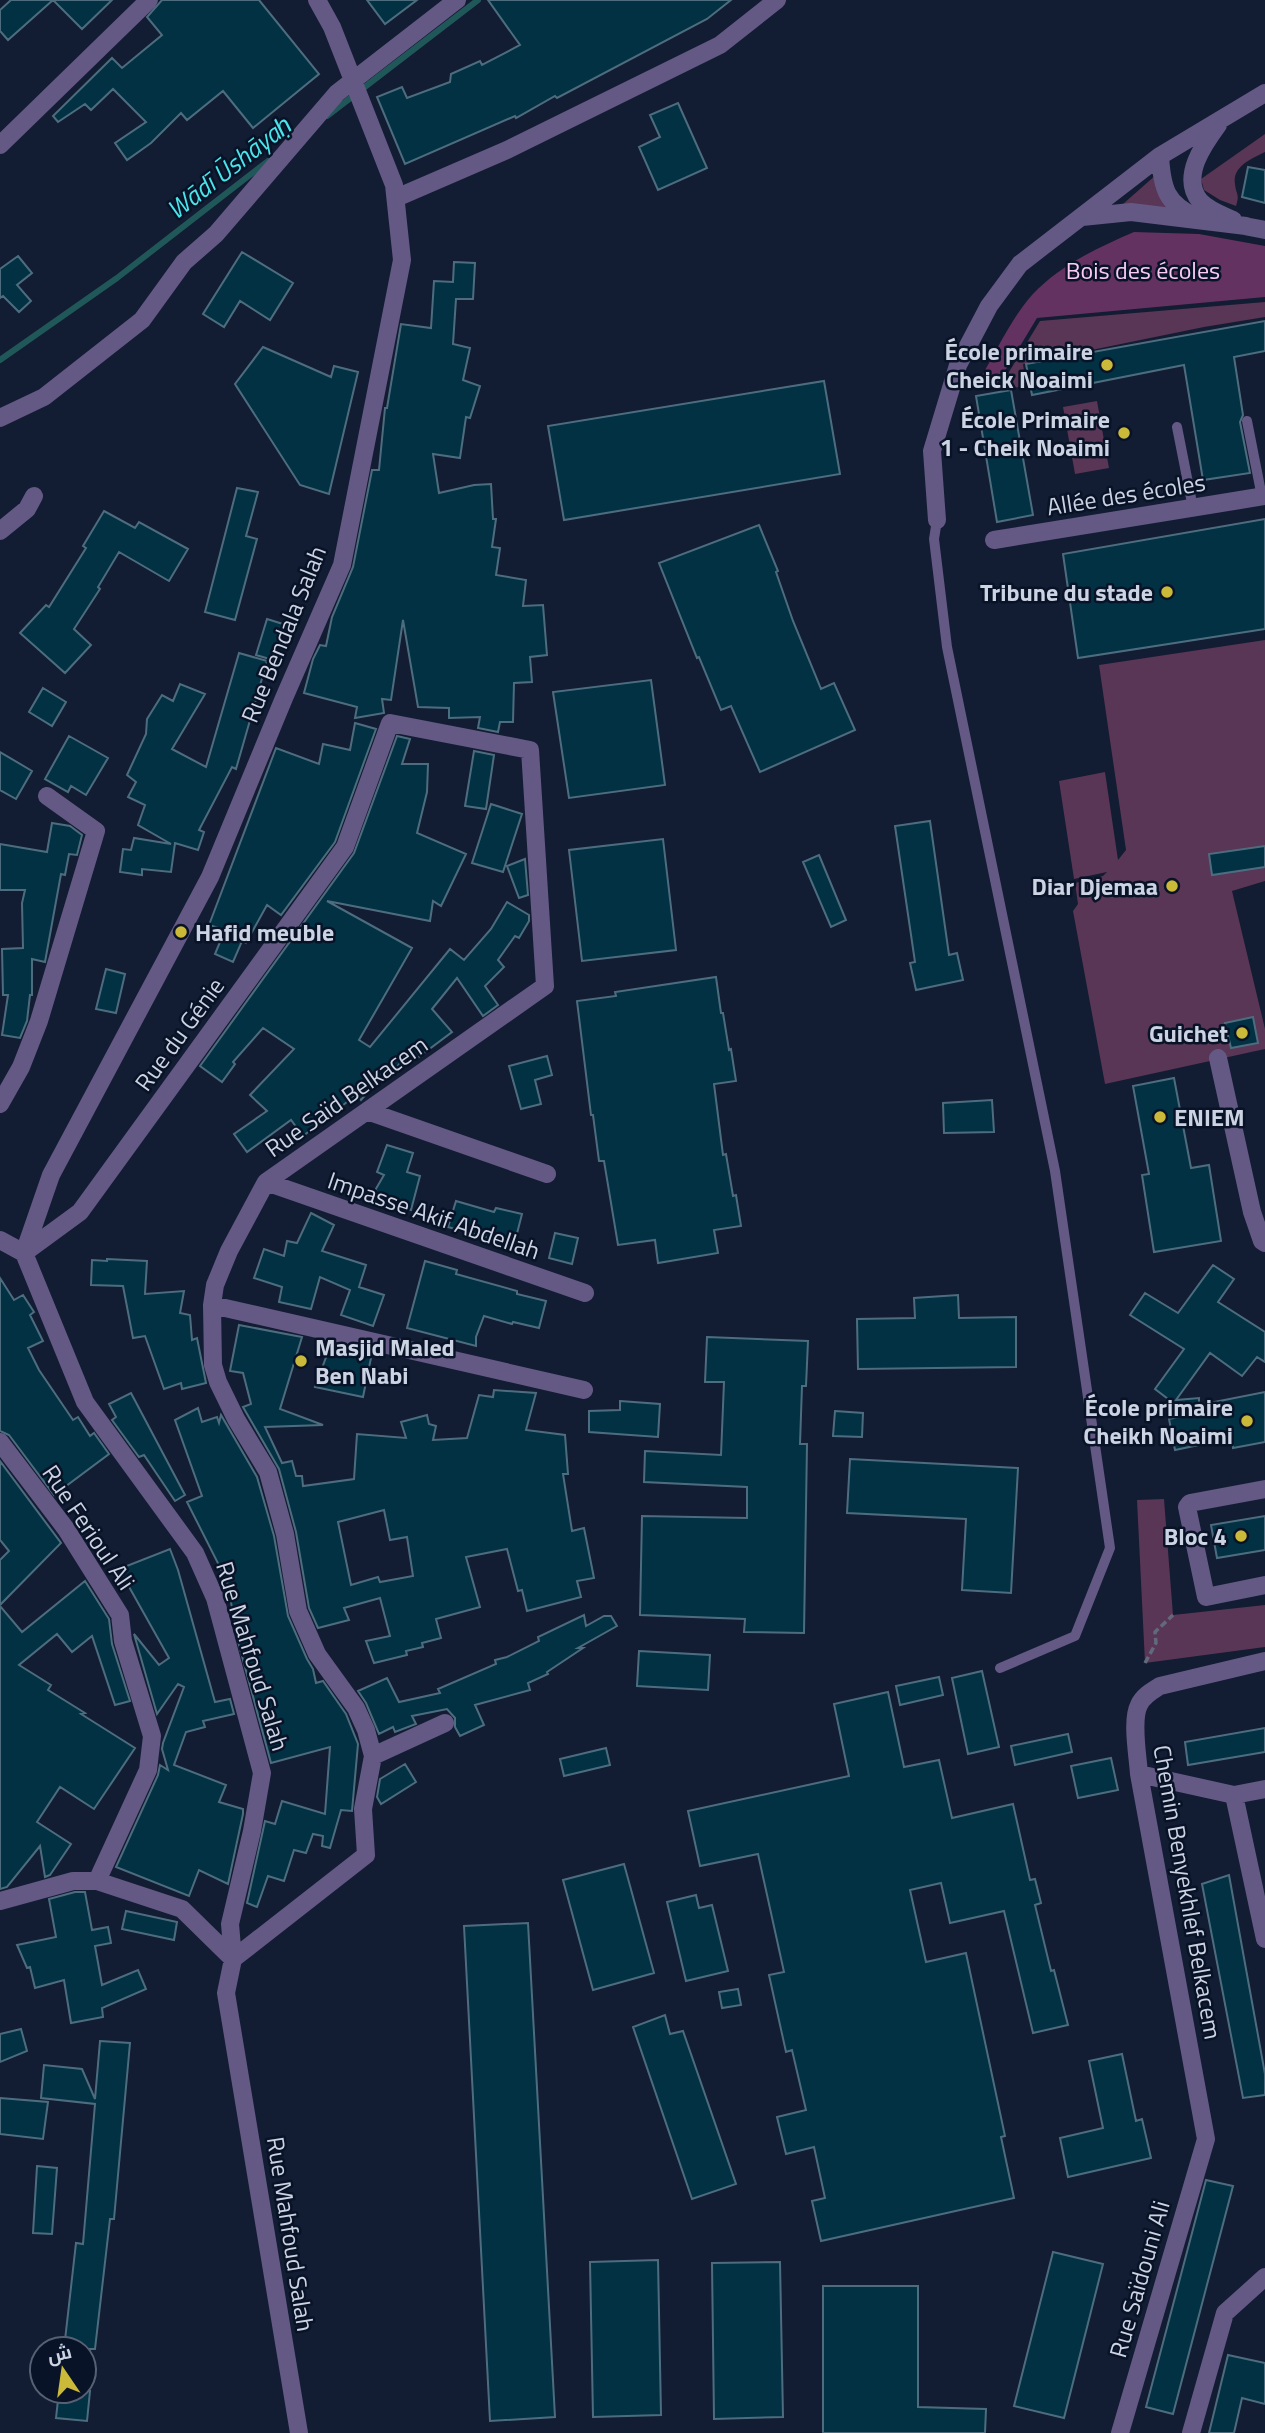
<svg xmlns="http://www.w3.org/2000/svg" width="1265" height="2433" viewBox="0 0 1265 2433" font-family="'Titillium Web',Cairo,sans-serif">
	<rect width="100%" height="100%" fill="#121c32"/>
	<path fill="#593556" d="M1265 134V152C1253 158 1232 166 1235 184 1236 195 1240 193 1236 206L1220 200 1204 190 1201 179Z
		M1157 174C1154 195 1163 202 1178 214L1134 204H1123Z
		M1265 302V317L1204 327 1023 364 1026 386 998 390 1040 321Z
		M1097 401 1109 468 1075 474 1063 407Z
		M1265 640V881L1232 891 1265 1029V1049L1105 1084 1073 911 1078 904 1075 883 1103 876 1107 872 1074 879 1059 781 1105 772 1118 860 1126 850 1099 665Z
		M1164 1499 1173 1615 1265 1605V1647L1145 1663 1137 1500Z"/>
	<path fill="#633260" d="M1134 232 1199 234 1265 246V297L1037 318 997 384 980 379C996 352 1011 319 1032 295 1060 265 1097 248 1134 232Z"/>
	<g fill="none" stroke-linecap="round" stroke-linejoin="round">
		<path stroke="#20585a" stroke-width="6" d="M327 116 478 0
			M0 360 117 278 268 161"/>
	</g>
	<path fill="#023144" stroke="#4d6d7e" stroke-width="2" fill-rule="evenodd" d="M11 0H53L8 40 0 31V10Z
		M53 0H112L82 29Z
		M162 0H259L319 74 253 128 223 91 187 120 181 113 151 143 127 160 115 143 146 122 113 89 91 110 85 104 58 122 53 116 112 58 122 68 162 35 147 17Z
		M367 0H417L385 24Z
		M488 0H731L707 19 557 98 555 96 516 118 515 116 405 164 377 97 402 87 407 98 450 82 451 74 480 61 482 65 520 45Z
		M678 103 707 168 658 190 639 147 660 137 650 115Z
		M1248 167 1265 170V203L1242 197Z
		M242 252 293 283 270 320 240 301 224 327 203 314Z
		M18 256 32 273 17 285 31 301 19 312 3 296 0 298V269Z
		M454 262 475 263 473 299H456L453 344 470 348 463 380 480 386 470 418 466 417 460 458 433 454 439 493 474 485 491 484 493 519H496L492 547 500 548 496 575 526 580 523 606 543 605 547 655 530 657 532 682 514 683 513 722H500L498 732 478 728 480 717 449 718V708L418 707 403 620 391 700 382 699 384 713 355 718 357 707 304 693 313 659 320 645 326 646 332 617 353 567 372 470H379L385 408H387L401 324 431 328 434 281 453 282Z
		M1265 321V351L1234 357 1243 415 1240 422 1250 473 1203 480 1184 365 1032 395 1026 364Z
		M263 347 331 377 334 366 358 372 329 494 300 485 235 384Z
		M824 381 840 474 564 520 548 426Z
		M1011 390 1033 515 997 522 976 396Z
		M237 488 258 492 246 536 257 539 235 620 205 612Z
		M104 511 135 528 139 522 188 549 169 581 119 552 98 587 100 589 74 629 91 645 65 673 20 633 46 605 49 607 86 548 83 546Z
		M1265 519V629L1078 658 1063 554Z
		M759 525 778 571 776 572 793 621 821 689 834 683 855 730 760 772 731 706 721 710 699 657 697 658 659 563Z
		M267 619 283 624 273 660 256 655Z
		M239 653 267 661 236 769 232 767 199 830 204 832 198 850 175 843 171 872 142 869V875L120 872 123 849 131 850 134 838 171 844 138 825 145 805 128 797 136 782 127 775 146 734 147 719 162 695 173 701 180 684 205 694 172 749 206 767Z
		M651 680 665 785 569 798 553 692Z
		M43 688 66 702 52 726 29 712Z
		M355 723 376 729 335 842 281 915 267 905 246 943 242 941 233 962 215 954 225 930 209 925 276 748 319 764 323 744 350 750Z
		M69 736 108 758 86 795 71 786 68 792 45 779Z
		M397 736 410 739 402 764H428L427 792 417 833 466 854 441 906 433 901 430 921 327 901 412 948 359 1040 370 1047 450 949 464 960 491 929 507 902 529 915V921L519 938 515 936 498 960 504 967 485 986 498 1005 483 1016 457 978 432 1009 452 1032 412 1062 407 1054 393 1072 388 1069 361 1100 356 1095 303 1136 291 1120 247 1152 234 1134 267 1111 250 1095 294 1049 263 1028 233 1062 235 1064 222 1082 200 1066 354 853Z
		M474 751 494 755 486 809 465 806Z
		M0 752 32 771 16 799 0 790Z
		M491 804 522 814 503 872 472 863Z
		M930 821 949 955 957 953 963 980 916 990 910 963 915 962 895 826Z
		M52 823 70 826 82 835 77 855 69 854 65 875 61 874 45 962 32 959V995H30L27 1021 20 1038 2 1035 8 995H3L2 949 23 948 22 903 25 890H0V844L47 852Z
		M663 839 676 950 582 961 569 850Z
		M1265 846V867L1212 875 1209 854Z
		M819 855 846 920 831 927 803 862Z
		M525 859 528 895 519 898 507 866Z
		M106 969 125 974 116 1013 96 1009Z
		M716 977 721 1013H723L729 1050 731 1049 736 1081 714 1084 723 1155 726 1154 733 1196 736 1195 741 1226 714 1230 718 1253 658 1263 655 1240 618 1245 604 1161H599L593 1115H591L577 1001 616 996 615 992Z
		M1253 1017 1258 1043 1231 1048 1225 1023Z
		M547 1056 552 1075 535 1080 541 1104 521 1109 509 1066Z
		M1174 1078 1191 1168 1209 1165 1221 1241 1154 1252 1142 1175 1149 1174 1133 1086Z
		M992 1100 994 1132 944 1133 943 1103Z
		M387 1145 413 1153 407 1172 420 1176 411 1210 387 1203 385 1207 370 1199 384 1175 377 1172Z
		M456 1201 494 1212 496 1208 522 1214 514 1245 448 1227Z
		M311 1213 334 1225 322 1251 366 1265 359 1287 384 1295 373 1326 341 1315 350 1290 320 1277 311 1309 279 1302 282 1287 254 1278 264 1249 284 1256 287 1241 297 1243Z
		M555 1233 578 1238 572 1264 549 1258Z
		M107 1259 147 1261 145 1294 184 1291 180 1313 190 1315 192 1340 197 1338 206 1383 182 1389 181 1383 164 1389 145 1336 133 1338 123 1286 91 1285 92 1260 107 1261Z
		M425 1261 457 1270 456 1274 517 1291V1294L546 1301 539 1328 513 1322 512 1324 484 1316 476 1337V1346L407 1328Z
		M1213 1265 1234 1279 1218 1302 1265 1332V1362L1257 1357 1242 1376 1210 1353 1176 1400 1199 1398V1405L1265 1392V1442L1233 1448 1232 1438 1175 1450 1169 1419 1189 1415 1155 1389 1184 1349 1130 1315 1145 1293 1178 1313Z
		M0 1278 14 1300 23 1295 34 1312 30 1315 43 1341 28 1348 39 1370 73 1420 78 1417 90 1436 94 1433 109 1454 54 1495 9 1435 0 1431Z
		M958 1295 959 1318 1016 1317V1367L858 1369 857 1319 915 1318 914 1298Z
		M239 1325 302 1337 280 1409 323 1425 265 1427 282 1463 292 1461 296 1476H302L303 1486 354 1479 357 1434 406 1438 401 1422 427 1415 429 1424 436 1426 433 1440 467 1438 479 1395 493 1397 494 1390 536 1393 526 1430 565 1435 568 1474H563L572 1531 584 1528 594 1578 577 1581 581 1597 527 1611 522 1590 518 1591 507 1549 466 1557 480 1607 436 1619 441 1638 422 1643 423 1647 406 1651 407 1655 374 1663 366 1641 390 1636 380 1598 344 1608 349 1620 318 1628 309 1608 296 1532 279 1469 243 1407 251 1404 243 1373 230 1371ZM384 1510 390 1540 407 1537 413 1576 380 1582 378 1577 351 1585 338 1522Z
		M707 1337 808 1341 806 1386H802L800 1444H807L804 1633 744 1632 745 1619 640 1615 642 1516 747 1518V1487L644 1482 645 1451 721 1455 724 1382H705Z
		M331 1344 372 1353 363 1397 315 1387Z
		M131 1393 185 1495 175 1501 144 1455 139 1457 112 1420 116 1417 109 1404Z
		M620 1401 660 1404 658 1437 589 1432V1411L620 1410Z
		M198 1408 202 1422 217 1417 219 1423 221 1415 257 1477 274 1536 288 1616 307 1659 313 1669 316 1683 323 1681 346 1714 358 1744 352 1811 341 1810 330 1848 322 1846 323 1836 313 1834 306 1853 294 1850 284 1881 268 1876 257 1907 247 1903 265 1821 275 1824 282 1801 325 1814 330 1747 271 1763 239 1645 227 1581 187 1502 202 1496 175 1420Z
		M835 1411 863 1413 862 1437 833 1436Z
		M850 1459 1018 1468 1011 1593 962 1590 966 1519 847 1513Z
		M0 1461 61 1543 0 1605V1560L9 1551 0 1540Z
		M1265 1516V1550L1217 1558 1211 1525Z
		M170 1549 178 1570 215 1702 230 1699 234 1714 203 1721 205 1727 186 1732 174 1765 226 1785 219 1802 243 1809V1814L228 1884 199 1870 189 1896 116 1867 158 1775 160 1765 168 1770 162 1749 163 1743 184 1687 178 1684 157 1714 134 1634 159 1665 169 1658 119 1569Z
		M85 1581 109 1619 112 1644 130 1701 115 1705 92 1636 72 1652 57 1634 19 1665 51 1685 48 1690 85 1713 81 1714 135 1748 94 1809 60 1787 37 1822 71 1844 50 1875 45 1877 40 1846 7 1887 0 1889V1606L22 1632Z
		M584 1615 586 1626 604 1616H611L617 1626 578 1648H583L547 1672 548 1674 528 1683 530 1690 475 1705 484 1725 460 1736 455 1727V1718L447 1709 412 1716 416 1724 395 1732 393 1727 379 1734 366 1703 358 1691 387 1678 399 1702 440 1693 438 1689 496 1664 495 1660 507 1657 539 1641 538 1637Z
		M639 1651 710 1655 708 1690 637 1686Z
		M982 1671 999 1747 968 1754 952 1678Z
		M939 1677 943 1695 900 1705 896 1686Z
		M888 1692 904 1767 939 1760 952 1818 1013 1804 1030 1880 1035 1879 1041 1903 1035 1905 1051 1971 1054 1970 1068 2025 1033 2033 1004 1911 950 1923 941 1883 910 1890 926 1962 966 1953 1005 2136 1001 2137 1014 2198 821 2241 812 2201 825 2198 814 2147 786 2154 777 2117 806 2110 792 2050 786 2052 769 1975 784 1972 758 1854 700 1866 688 1811 849 1776 834 1704Z
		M1265 1728V1752L1188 1765 1185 1742Z
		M1068 1734 1072 1752 1015 1765 1011 1746Z
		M606 1748 610 1765 564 1776 560 1759Z
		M1111 1758 1118 1790 1078 1798 1071 1766Z
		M405 1764 416 1782 381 1804 377 1797 380 1779Z
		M624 1864 654 1973 593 1990 563 1880Z
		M1229 1875 1265 2074V2095L1243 2098 1202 1884Z
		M75 1892H85L92 1930 108 1927 111 1943 95 1946 102 1985 138 1970 146 1989 102 2008 103 2017 71 2023 64 1980 35 1988 30 1967 27 1968 17 1945 56 1937 49 1899Z
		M696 1895 699 1908 712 1905 728 1971 686 1981 667 1902Z
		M126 1911 177 1922 174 1940 122 1929Z
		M528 1923 555 2417 490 2421 464 1926Z
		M738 1989 741 2005 722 2008 719 1992Z
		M665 2015 670 2034 683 2031 736 2184 692 2199 633 2027Z
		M21 2029 27 2051 0 2062V2034Z
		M100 2041 130 2043 114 2219H110L95 2349H64L76 2243 83 2244 95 2104 41 2098 44 2065 82 2069 95 2099Z
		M1122 2054 1136 2121 1142 2119 1151 2158 1068 2177 1060 2138 1103 2128 1089 2061Z
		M0 2098 48 2102 43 2139 0 2134Z
		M37 2166 57 2168 52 2234 33 2233Z
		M1206 2180 1233 2186 1173 2414 1146 2407Z
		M1053 2252 1103 2264 1064 2418 1014 2406Z
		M658 2260 661 2415 593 2417 590 2262Z
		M780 2262 783 2417 714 2419 712 2263Z
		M823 2286H918V2407L986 2409 985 2433H823Z
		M1228 2355 1265 2363V2404L1242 2398 1234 2433H1209Z
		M59 2391H90L87 2421 56 2418Z"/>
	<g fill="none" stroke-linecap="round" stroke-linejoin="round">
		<path stroke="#616a7d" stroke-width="3.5" stroke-dasharray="7 3.5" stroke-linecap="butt" d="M1145 1663 1156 1643 1155 1632 1173 1615"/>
		<path stroke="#645884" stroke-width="10" d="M1247 421 1262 497
			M1177 427 1193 508
			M937 520 934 539 947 647 1055 1171 1110 1548 1075 1636 1000 1668"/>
		<path stroke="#645884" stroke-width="18" d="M1218 125C1204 144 1180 177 1200 201 1208 210 1222 215 1233 220
			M1160 156C1162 188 1166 204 1196 217
			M396 198 507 150 720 45 777 0
			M1082 217 1131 212 1246 226
			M1234 224 1265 230
			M0 418 44 397 142 320 184 262 216 234 337 93 457 0
			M937 520 932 451 958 365 989 306 1020 264 1160 156 1265 93
			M0 531 27 509 34 496
			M994 540 1265 496
			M1218 1058 1252 1212 1262 1241 1265 1243
			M0 1104 21 1067 39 1021 96 831 47 796
			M367 1111 547 1174
			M266 1182 585 1293
			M0 1240 24 1253 85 1402 195 1553 215 1598 262 1773 252 1831 230 1924 233 1959 226 1993 299 2433
			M24 1253 51 1175 210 877 284 698 342 565 402 260 394 185 332 27 317 0
			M212 1305 584 1390
			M0 1442 66 1529 120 1615 123 1641 152 1736 148 1770 97 1881
			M1265 1489 1190 1503 1187 1507 1206 1597 1265 1585
			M373 1756 445 1723
			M1139 1774 1234 1795 1265 1939
			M1234 1795 1265 1789
			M0 1901 73 1881H97L182 1909 233 1959 366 1855 363 1809 373 1756 366 1730 356 1708 317 1654 298 1611 285 1534 268 1472 236 1419 218 1382 213 1365 212 1305 215 1285 229 1251 266 1182 545 986 530 750 390 723 345 847 80 1212 24 1253
			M1120 2433 1206 2139 1139 1774C1138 1757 1131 1720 1139 1705 1143 1696 1152 1691 1160 1686L1265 1661
			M1191 2433 1225 2313 1265 2277"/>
		<path stroke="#645884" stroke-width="18" d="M0 145 149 0"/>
	</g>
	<g fill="#cbb939" stroke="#091328" stroke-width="2.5">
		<circle cx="1107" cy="365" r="7"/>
		<circle cx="1124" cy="433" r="7"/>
		<circle cx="1167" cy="592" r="7"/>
		<circle cx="1172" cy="886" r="7"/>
		<circle cx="181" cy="932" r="7"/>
		<circle cx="1242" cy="1033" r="7"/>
		<circle cx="1160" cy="1117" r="7"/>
		<circle cx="301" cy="1361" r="7"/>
		<circle cx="1247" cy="1421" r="7"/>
		<circle cx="1241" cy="1536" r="7"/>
	</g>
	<g text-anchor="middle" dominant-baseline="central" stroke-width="5" stroke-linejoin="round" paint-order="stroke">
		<g font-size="24" fill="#f9cbf5" stroke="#091328">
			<text x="1143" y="270">Bois des écoles</text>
		</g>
		<g font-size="24" font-weight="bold" fill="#ccd4e3" stroke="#091328" text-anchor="end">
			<text x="1093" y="351">École primaire<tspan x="1093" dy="28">Cheick Noaimi</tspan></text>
			<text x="1110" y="419">École Primaire<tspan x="1110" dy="28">1 - Cheik Noaimi</tspan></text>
			<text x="1153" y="592">Tribune du stade</text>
			<text x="1158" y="886">Diar Djemaa</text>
			<text x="195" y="932" text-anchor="start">Hafid meuble</text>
			<text x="1228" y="1033">Guichet</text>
			<text x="1174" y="1117" text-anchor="start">ENIEM</text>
			<text x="315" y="1347" text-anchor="start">Masjid Maled<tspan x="315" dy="28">Ben Nabi</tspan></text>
			<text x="1233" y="1407">École primaire<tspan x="1233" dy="28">Cheikh Noaimi</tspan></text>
			<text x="1227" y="1536">Bloc 4</text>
		</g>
		<g font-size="24" fill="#ccd4e3" stroke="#091328">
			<text transform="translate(1126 494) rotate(-9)">Allée des écoles</text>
			<text transform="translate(283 634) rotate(-68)">Rue Bendala Salah</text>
			<text transform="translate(179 1034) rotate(-54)">Rue du Génie</text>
			<text transform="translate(346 1096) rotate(-35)">Rue Saïd Belkacem</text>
			<text transform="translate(434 1215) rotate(19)">Impasse Akif Abdellah</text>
			<text transform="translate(89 1527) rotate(56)">Rue Ferioul Ali</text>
			<text transform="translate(253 1656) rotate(73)">Rue Mahfoud Salah</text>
			<text transform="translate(1188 1892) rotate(80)">Chemin Benyekhlef Belkacem</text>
			<text transform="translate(291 2234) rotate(81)">Rue Mahfoud Salah</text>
			<text transform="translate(1139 2279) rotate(-74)">Rue Saïdouni Ali</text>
		</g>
		<g font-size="26" font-style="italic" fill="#49e5eb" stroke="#091328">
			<text transform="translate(229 167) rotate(-38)">Wādī Ūshāyaḥ</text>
		</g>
	</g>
	<g transform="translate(63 2370) rotate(347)"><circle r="33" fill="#091328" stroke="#576073" stroke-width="2"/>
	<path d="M0-5L12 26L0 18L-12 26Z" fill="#cbb939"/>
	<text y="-10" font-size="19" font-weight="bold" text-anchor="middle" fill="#ccd4e3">ش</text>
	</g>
</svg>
